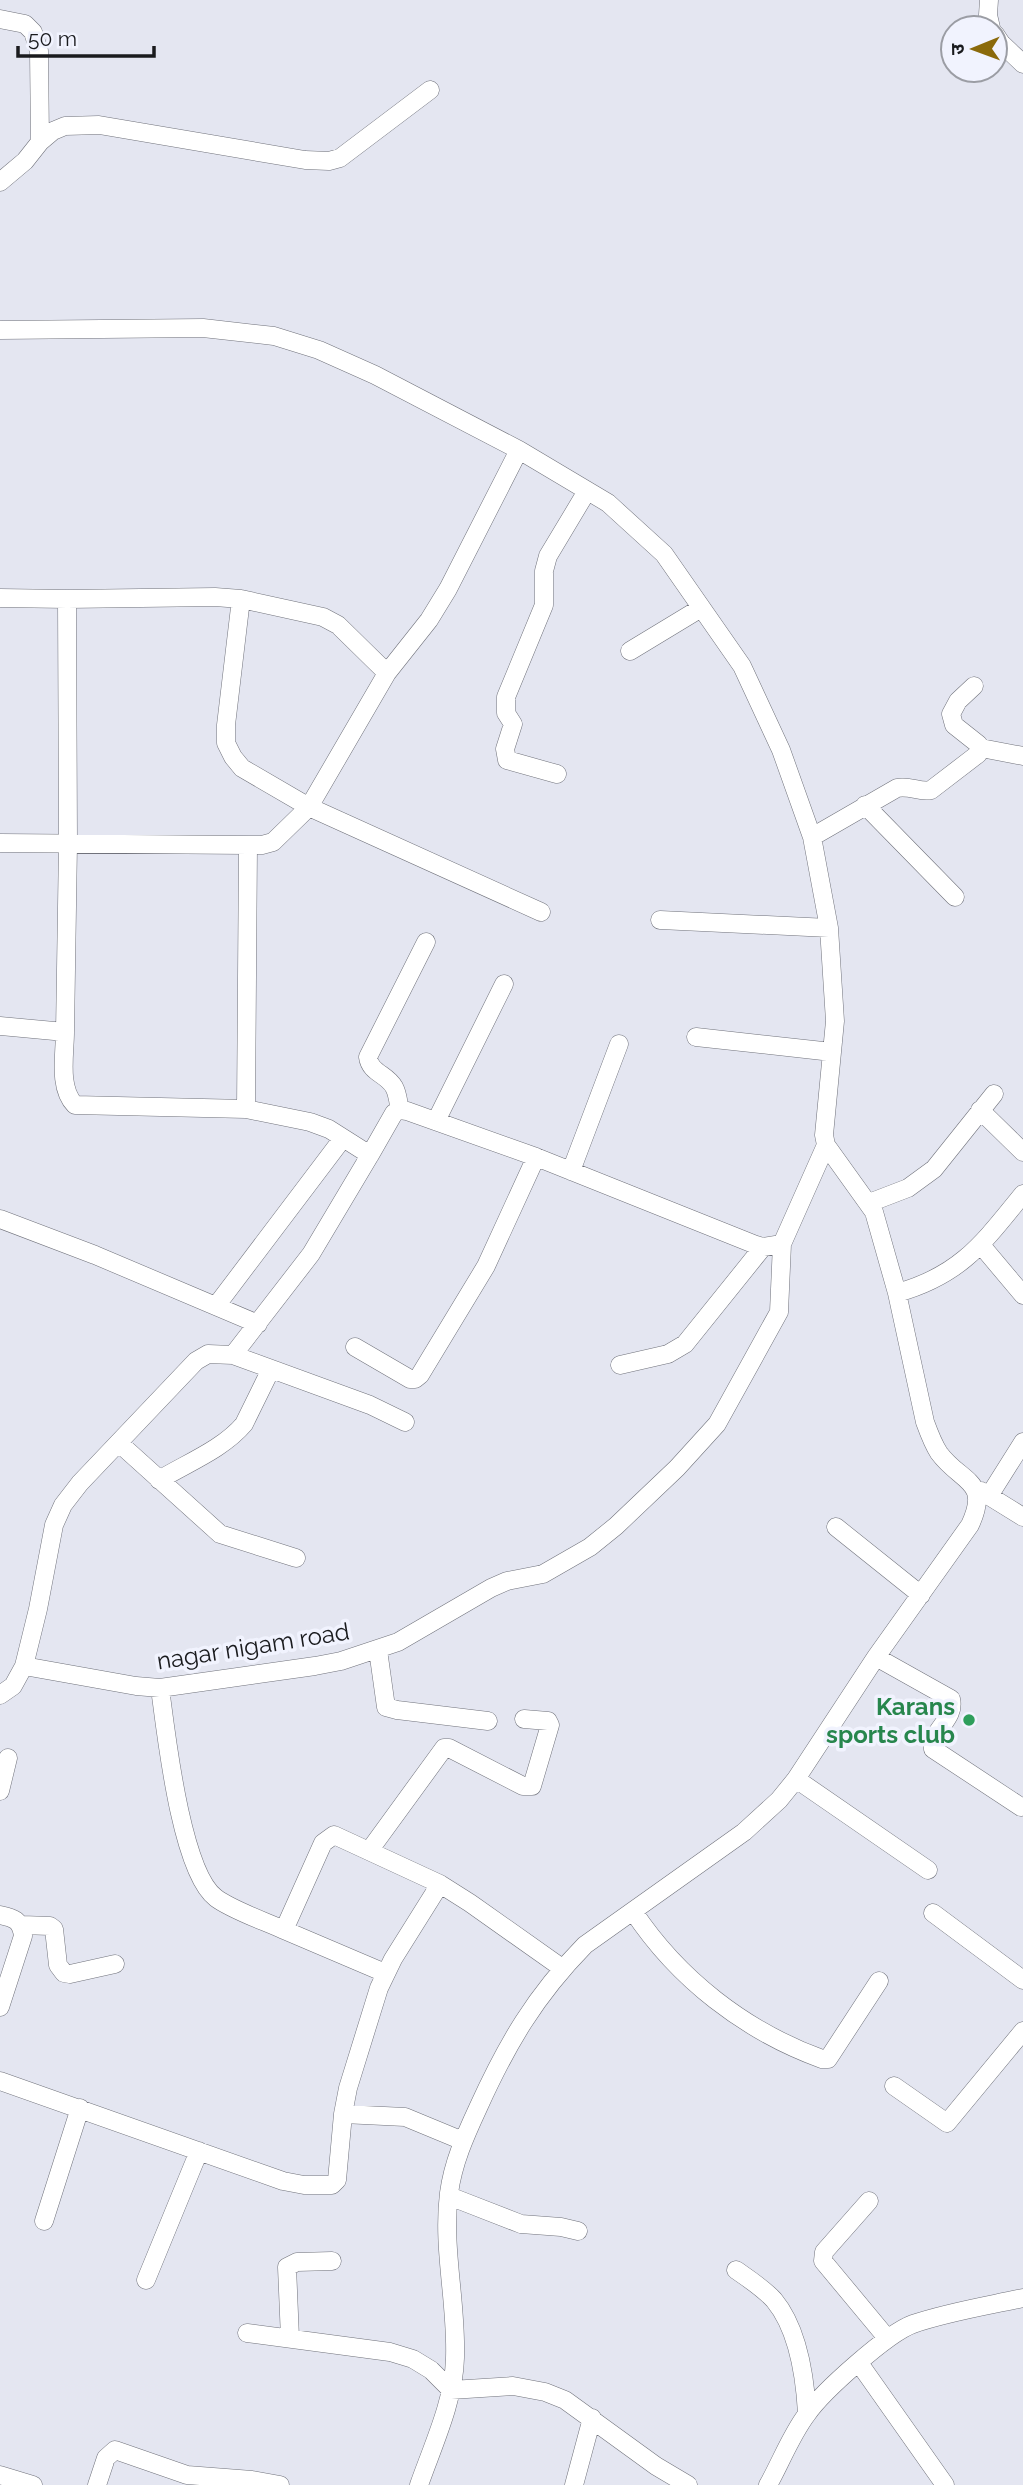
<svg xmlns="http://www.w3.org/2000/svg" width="1023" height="2485" viewBox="0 0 1023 2485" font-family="Raleway,'Noto Sans Devanagari',sans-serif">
	<rect width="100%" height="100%" fill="#e4e6f1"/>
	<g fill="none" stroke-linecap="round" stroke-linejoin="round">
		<g stroke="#70727b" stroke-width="19">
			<path id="street" d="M989 0 988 15 991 28
				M0 19 25 24 33 32 39 51 40 142
				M995 34 1001 43 1023 64
				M0 182 25 161 40 142 53 131 65 126 99 125 305 160 329 161 340 158 430 90
				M0 330 203 328 274 336 319 350 375 375 519 450 608 503 664 554 742 666 781 750 812 837 829 928 835 1021 824 1135 826 1145 874 1212 897 1293 925 1422C929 1433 933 1444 939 1453 961 1483 991 1480 970 1525L876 1657 796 1779 779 1800 744 1832 585 1945C535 1996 507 2044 478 2108 465 2136 453 2163 449 2193 442 2248 457 2303 455 2358 454 2401 433 2445 419 2485
				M0 598 67 599 68 844 65 1032 0 1026
				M67 599 215 597 241 599 226 725V743L233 757 242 768 309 807 541 912
				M241 599 323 617 338 625 387 673
				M630 651 701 608
				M981 748 1023 756
				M557 774 507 760 505 749 513 724 506 713V697L544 605V571L548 556 587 491
				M865 805 955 897
				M812 837 897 788C910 785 920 793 931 790L978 754 981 748 978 744 954 725 951 714 958 701 974 686
				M0 843 248 845 246 1109
				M248 845H262L273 842 309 807 387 673 429 620 448 589 519 450
				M660 920 829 928
				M65 1032C65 1054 58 1088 75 1105L246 1109 310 1122 329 1129 370 1155 311 1254 233 1355 208 1354 196 1361 80 1483 63 1505 54 1525 38 1609 24 1666 136 1686 160 1688 315 1666 341 1661 398 1642 491 1588 507 1581 543 1574 590 1547 616 1526 677 1468 717 1424 779 1312 782 1244 826 1145
				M696 1037 832 1052
				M400 1110C398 1102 398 1094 394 1087 387 1074 370 1073 368 1057L426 942
				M980 1110 1023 1152
				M436 1121 504 984
				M370 1155 394 1113 400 1110 407 1111 536 1157 756 1245 763 1247 782 1244
				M571 1171 619 1044
				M869 1203 908 1188 934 1169 994 1094
				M0 1219 95 1255 258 1324
				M981 1245 1023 1295
				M897 1293C961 1275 983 1243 1023 1194
				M216 1306 343 1138
				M355 1347 410 1379H415L420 1375 486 1266 536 1157
				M233 1355 370 1405 405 1422
				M620 1365 668 1354 685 1344 763 1247
				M119 1443 220 1534 296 1558
				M159 1480C187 1463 223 1449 244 1424L271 1369
				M981 1491 1023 1517
				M989 1496 1023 1442
				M836 1527 921 1595
				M378 1650 386 1707 397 1710 488 1721
				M876 1657 951 1699C956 1720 930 1730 933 1749L1021 1807
				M160 1688C166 1733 181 1872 216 1898 232 1910 264 1921 284 1930
				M0 1695 13 1686 24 1666
				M796 1779 928 1870
				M0 1791 8 1758
				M369 1851 444 1748H449L523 1786H532L550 1725 548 1721 524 1719
				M633 1911C678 1979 745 2031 822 2059H828L832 2053 879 1981
				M933 1913 1023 1980
				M0 1915C14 1918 21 1920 23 1936L0 2007
				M22 1925 50 1926 54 1929 58 1965 64 1973 70 1974 115 1964
				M385 1973 284 1930 323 1843 334 1835 440 1884 470 1903 562 1968
				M0 2081 283 2181 304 2185H332L337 2180 343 2114 348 2088 379 1988 393 1959 440 1884
				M894 2086 947 2123 1023 2031
				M343 2114 405 2117 463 2141
				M449 2196 521 2224 561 2227 578 2231
				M869 2201 824 2252 823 2261 887 2338
				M44 2221 80 2108
				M736 2270C749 2279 763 2288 774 2300 798 2329 805 2377 807 2413
				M146 2280 199 2151
				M247 2333 390 2352 413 2359 431 2370 451 2390 513 2386 545 2392 565 2400 656 2466 688 2485
				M290 2338 287 2267 297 2262 332 2261
				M859 2363 945 2485
				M0 2475 33 2485
				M97 2485 106 2458 115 2450 187 2475 252 2480 280 2485
				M574 2485 592 2418
				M768 2485C781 2462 791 2435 807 2414 823 2391 888 2333 913 2324 948 2312 986 2306 1023 2298"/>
		</g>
		<use href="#street" stroke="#fff" stroke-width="18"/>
	</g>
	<circle fill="#2e9e5b" stroke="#f1f3fe" stroke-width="2.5" cx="969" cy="1720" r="7"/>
	<g text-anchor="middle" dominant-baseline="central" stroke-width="7" stroke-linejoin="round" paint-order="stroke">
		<g font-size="24" fill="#1a1b1e" stroke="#f1f3fe">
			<text transform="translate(253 1646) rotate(-9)">nagar nigam road</text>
		</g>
		<g font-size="24" font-weight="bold" fill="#27864d" stroke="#f1f3fe" text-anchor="end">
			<text x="955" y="1706">Karans<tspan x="955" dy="28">sports club</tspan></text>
		</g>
	</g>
	<g transform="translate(974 49) rotate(269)"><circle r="33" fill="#f1f3fe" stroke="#9b9da4" stroke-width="2"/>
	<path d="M0-5L12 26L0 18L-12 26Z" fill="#8b6a0b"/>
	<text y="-10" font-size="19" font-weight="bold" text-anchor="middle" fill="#1a1b1e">उ</text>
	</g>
	<path d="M18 46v10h136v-10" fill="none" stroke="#1a1b1e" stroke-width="3.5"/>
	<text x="28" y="46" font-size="21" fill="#1a1b1e" stroke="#f1f3fe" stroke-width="5" paint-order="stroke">50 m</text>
</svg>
